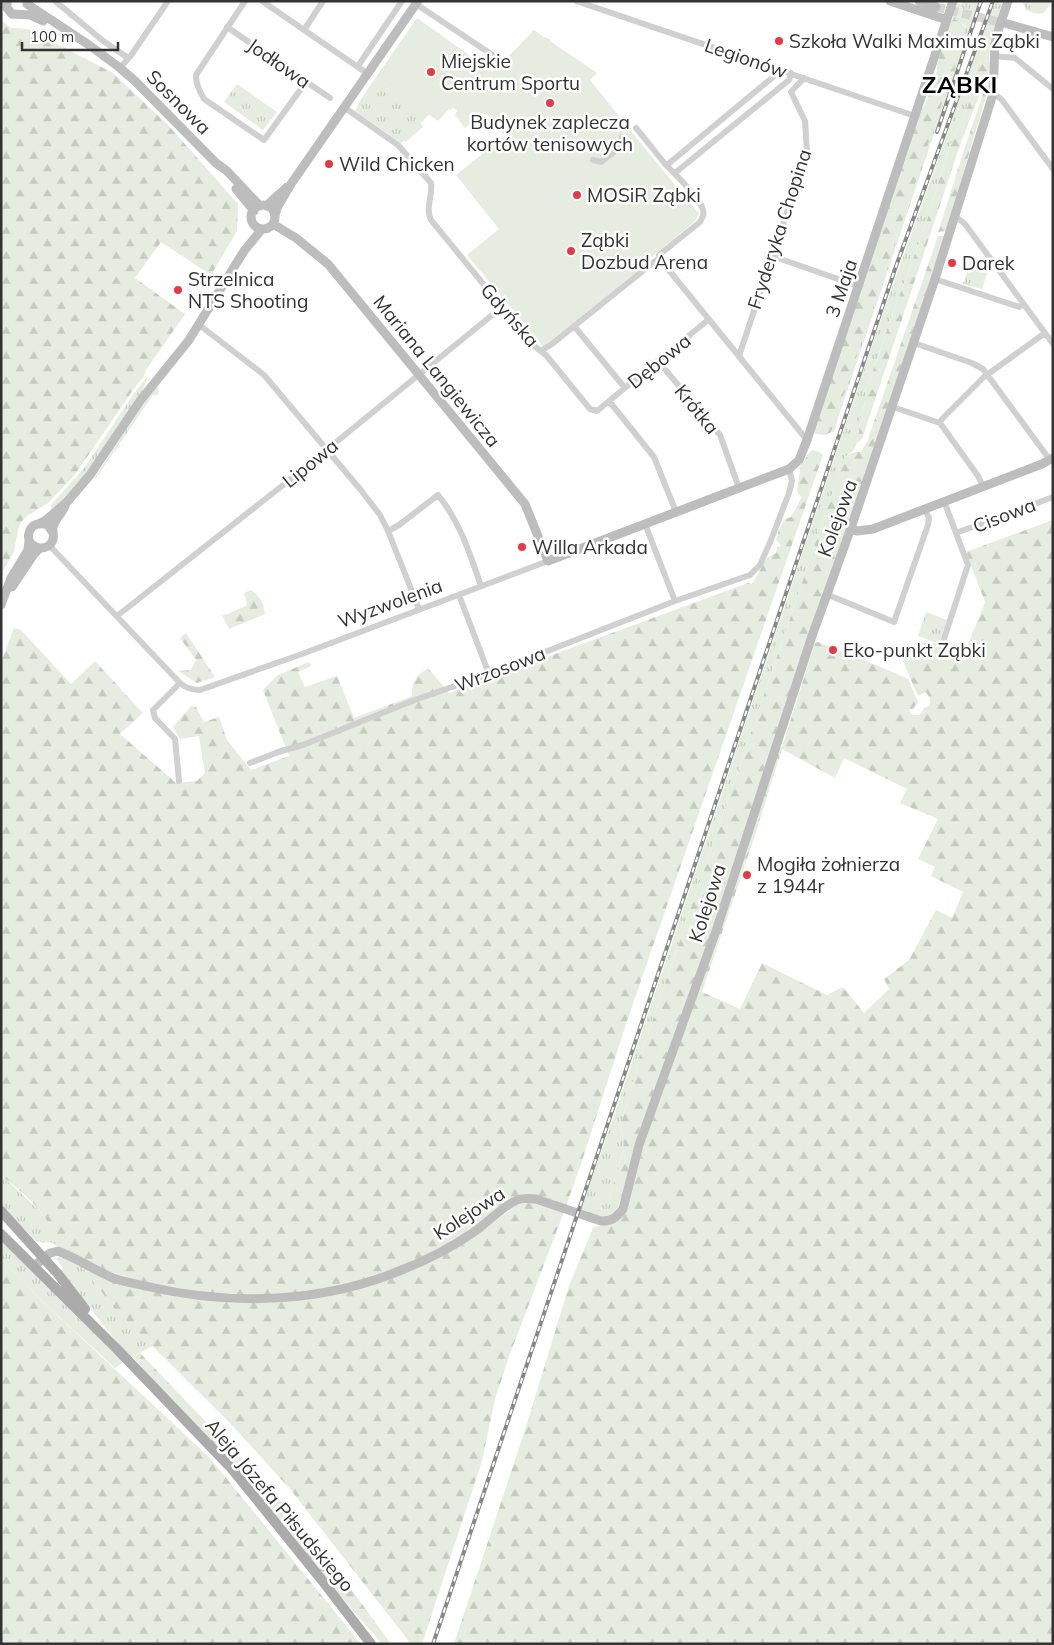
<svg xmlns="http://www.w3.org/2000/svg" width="1054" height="1645" viewBox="0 0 1054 1645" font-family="Mulish,sans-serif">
	<defs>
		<pattern id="grass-tufts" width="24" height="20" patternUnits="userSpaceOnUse" patternTransform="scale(1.25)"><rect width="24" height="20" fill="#e6ecdf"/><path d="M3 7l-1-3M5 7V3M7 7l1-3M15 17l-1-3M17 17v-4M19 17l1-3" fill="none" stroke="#c6cbc0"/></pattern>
		<pattern id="forest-firs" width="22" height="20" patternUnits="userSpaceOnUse" patternTransform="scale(1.25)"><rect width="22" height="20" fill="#e6ecdf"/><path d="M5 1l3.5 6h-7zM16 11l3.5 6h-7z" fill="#c6cbc0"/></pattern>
	</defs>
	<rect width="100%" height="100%" fill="#fff"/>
	<path fill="url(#grass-tufts)" d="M963 1H979L840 412 834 432H831L965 26 960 22 955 19 952 21 957 3 961 4Z
		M995 1H1003L992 35 989 61 978 63 968 106 949 148 925 227 891 318 865 395V401L861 417 857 443 853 451 846 456 838 476 795 604 640 1057 621 1124 624 1149 609 1197 617 1211 605 1218 580 1212 618 1104 884 310Z
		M1022 1H1050V4C1043 17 1038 15 1026 10Z
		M376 77 429 114 421 123 423 127 405 142 404 141 401 143 355 111 364 94Z
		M237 84 277 112 263 130 224 102Z
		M972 258 979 259 988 271 982 289 963 284Z
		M148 376 143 390 133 405 94 463 77 485 53 510 50 506 84 468 135 392Z
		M157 387 159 389 158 395H153L96 478 95 477 144 403Z
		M926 612 947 620 939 644 918 636Z
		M1 1175 38 1209 73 1254 50 1242 42 1243 35 1240 1 1206Z
		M471 1198 501 1208 468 1232Z
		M1 1239 124 1362 115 1368 45 1304 1 1259Z
		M60 1256 82 1266 112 1306 153 1346 130 1358 60 1271 63 1268 56 1259Z"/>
	<path fill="url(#forest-firs)" fill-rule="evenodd" d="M955 19 960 22 965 27V35L831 432 826 435 815 434 814 430 920 111 925 105 937 70V64L949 25 952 21Z
		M1 20 11 28 28 29 113 73 168 125 238 204 237 231 211 275 161 242 135 278 185 314 146 370 144 376 133 390 74 476 48 503 27 516 21 522 18 530 14 552 1 574Z
		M989 61 990 67 959 148 862 439 857 443 861 417 865 402V395L891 318 925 227 949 148 968 106 978 63Z
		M985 88 988 90 946 231 938 232 963 153Z
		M938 236H945L617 1211 609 1197 624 1149 621 1124 640 1057 795 604 838 476C843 462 844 451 861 452L867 442Z
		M813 450 819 452 823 455 627 1021 581 1164 566 1206 534 1196 501 1208 471 1198 468 1232C437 1250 404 1269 369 1279 300 1299 226 1300 156 1284 128 1278 99 1271 75 1255 66 1250 48 1221 40 1211 29 1197 14 1186 1 1175V662L14 628 21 630 71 684 95 661 143 713 120 734 176 783 197 781 205 773 199 736 180 739 173 727 191 706 196 707 204 722 219 717 227 740 251 770 289 756 263 690 278 675 309 662 311 666 298 672 305 687 337 676 354 718 412 696C411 682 417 675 428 668L449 693 748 583 752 584 767 558 776 553 777 547 781 546 776 540 779 529 785 519 791 517 802 497 798 494 797 489 800 470 799 468 809 453Z
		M1053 520V1644H454L524 1433 569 1286 593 1228 602 1225 627 1207 644 1144 778 748 782 747 815 643 818 642 881 667 908 679 918 702 913 709H909L910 713 913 715H920L924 708 930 705V699L926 692 918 696 903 661 909 647 920 642 939 644 964 654 985 602 966 552ZM782 749 835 778 844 758 907 789 900 803 938 819 918 859 935 867 931 876 963 892 952 918 936 910 909 960 884 979 889 989 864 1013 843 987 827 995 762 963 740 1009 702 992 755 835Z
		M251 590C261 597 263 602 265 614L229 629 222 615 228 614 247 605 244 593Z
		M186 633 215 677 197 683 178 671 191 670 196 660 180 638Z
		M532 1202 564 1212 510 1354 495 1399 482 1461 422 1644H411L290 1489 232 1425 112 1306 82 1266 186 1298 327 1296 472 1238 517 1205Z
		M1 1259 45 1304 209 1457 361 1644H1Z
		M140 1353 275 1494 357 1597 391 1644H382L133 1357Z"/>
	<path fill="#e6ecdf" d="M417 18 493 72 534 30 544 37 550 39V41L597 73 590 80 624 122 627 123 626 128 629 129 699 214 694 222 653 256 650 258 652 260 551 344 543 346 467 255 499 229 456 175 505 136 487 114H483L465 128 455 115 457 110 453 108 451 110 449 109 438 121 376 77Z"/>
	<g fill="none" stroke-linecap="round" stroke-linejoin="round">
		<path stroke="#d6d6d6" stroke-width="9" stroke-dasharray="9 4.5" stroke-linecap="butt" d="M936 7 1007 24"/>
		<path stroke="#d0d0d0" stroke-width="6" d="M55 1 102 40 128 58
			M245 1 196 75C195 83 200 92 204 99L264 140 306 82
			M262 1 368 74
			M576 1 915 116
			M416 4 491 54 501 65
			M227 27 330 98
			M304 30 323 1
			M994 56 1015 58 1053 89
			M358 66 402 1
			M120 68 132 54 168 1
			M993 94 996 95 1002 100 1053 169
			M345 108 398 145 431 183C433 195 425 208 431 220L534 346 546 355 590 409 597 411 609 401 654 457 676 512
			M636 128C646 140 656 153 666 165 676 175 697 195 702 207 705 213 703 217 700 222L659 255V258L807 440
			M593 160 601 162 623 145 622 137
			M667 165 773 77 776 68
			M675 173 789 80 791 73
			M955 216 965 224 1053 344
			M772 256 858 286
			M935 279 1019 307 1023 304
			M198 324 264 375 360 489 380 515 388 531 419 609
			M574 326 625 388
			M914 343 972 363 983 369 1050 460
			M541 351 552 344 659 258
			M739 356 807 152 805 121 791 92 804 78
			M658 361 720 435 739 488
			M609 401 708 320
			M893 407 940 423 978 476 983 486
			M940 423 942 419 984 377 1045 333
			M645 524 675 601
			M388 531 399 525 438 495C460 522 470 554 481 586
			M956 533 1053 497
			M49 545 180 683C186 688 191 690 200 690L302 654 548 561
			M826 594 894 622 928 525 929 518 924 508
			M459 595 489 674
			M117 616 292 478 502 307
			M942 645 968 565 944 501
			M250 763 281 751 303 745 412 701 489 674 675 601 750 575 760 565 771 540 789 493 792 481 789 469
			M179 781 175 739 155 718 153 710 180 683"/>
		<path stroke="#bdbdbd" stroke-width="9" d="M7 1V8L12 14 30 15 43 21
			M890 1 947 20
			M919 1 936 7
			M27 4 89 45 120 68 135 81 216 163 227 171 260 206
			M1008 24 1053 37
			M236 189 254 211
			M251 217a12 12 0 1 1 24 0a12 12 0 1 1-24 0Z
			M266 206 287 187
			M275 216 277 208 291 184 418 1
			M273 224 296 238 328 264 525 504 548 561 789 469 799 460 807 440 953 1
			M40 523 45 521 67 502 90 475 140 401 189 340 244 251 262 229
			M851 528 857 531 873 529 1042 464 1053 458
			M53 533 48 525C40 522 31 524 29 533 25 546 44 554 52 542 55 537 52 532 53 527 55 520 62 513 65 506
			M12 587 34 554 40 548
			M1 605 11 578 28 550 29 540
			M34 1266 50 1253 58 1251C77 1258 94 1270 113 1278 124 1282 138 1284 150 1287 233 1306 324 1303 404 1269 427 1260 450 1248 471 1234 487 1224 500 1208 517 1200 523 1198 529 1198 536 1199L601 1221C611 1222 617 1217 623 1209L639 1145 717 928 812 636 851 528 935 279 993 94 995 44 999 28 1008 1"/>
		<path stroke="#ababab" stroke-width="10" d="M1 1211 58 1274 85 1309
			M1 1234 117 1349 232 1469 321 1579 371 1644"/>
		<g stroke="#888" stroke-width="4">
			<path id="rail" d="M937 132 981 1
				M433 1644 895 269 993 1"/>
		</g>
		<use href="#rail" stroke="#fff" stroke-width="2" stroke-dasharray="5.5" stroke-linecap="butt"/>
	</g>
	<g fill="#e63946" stroke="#fff" stroke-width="2">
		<circle cx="779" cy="41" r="5"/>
		<circle cx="431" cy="72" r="5"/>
		<circle cx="550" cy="103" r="5"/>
		<circle cx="329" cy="164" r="5"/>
		<circle cx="577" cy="195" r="5"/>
		<circle cx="571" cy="251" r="5"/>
		<circle cx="952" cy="263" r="5"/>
		<circle cx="178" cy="290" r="5"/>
		<circle cx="522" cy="547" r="5"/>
		<circle cx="833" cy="650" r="5"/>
		<circle cx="747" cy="875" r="5"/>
	</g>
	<g text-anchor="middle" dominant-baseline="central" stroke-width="5" stroke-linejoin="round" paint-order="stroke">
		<g font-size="19" fill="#333" stroke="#fff" text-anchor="start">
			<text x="789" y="41">Szkoła Walki Maximus Ząbki</text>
			<text x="441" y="61">Miejskie<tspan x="441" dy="22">Centrum Sportu</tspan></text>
			<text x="550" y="122" text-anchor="middle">Budynek zaplecza<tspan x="550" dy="22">kortów tenisowych</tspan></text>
			<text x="339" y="164">Wild Chicken</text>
			<text x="587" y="195">MOSiR Ząbki</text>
			<text x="581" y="240">Ząbki<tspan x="581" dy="22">Dozbud Arena</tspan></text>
			<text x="962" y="263">Darek</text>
			<text x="188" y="279">Strzelnica<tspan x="188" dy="22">NTS Shooting</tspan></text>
			<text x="532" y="547">Willa Arkada</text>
			<text x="843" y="650">Eko-punkt Ząbki</text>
			<text x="757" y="864">Mogiła żołnierza<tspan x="757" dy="22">z 1944r</tspan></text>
		</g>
		<g font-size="19" fill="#333" stroke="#fff">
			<text transform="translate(746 58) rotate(19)">Legionów</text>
			<text transform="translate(279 63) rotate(35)">Jodłowa</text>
			<text transform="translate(179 102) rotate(45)">Sosnowa</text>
			<text transform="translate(779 229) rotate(-72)">Fryderyka Chopina</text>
			<text transform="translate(841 288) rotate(-71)">3 Maja</text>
			<text transform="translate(510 315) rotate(49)">Gdyńska</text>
			<text transform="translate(659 361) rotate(-39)">Dębowa</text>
			<text transform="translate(437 371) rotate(51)">Mariana Langiewicza</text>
			<text transform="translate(697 409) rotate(51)">Krótka</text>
			<text transform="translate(310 463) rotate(-39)">Lipowa</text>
			<text transform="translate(1004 515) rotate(-21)">Cisowa</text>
			<text transform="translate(837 518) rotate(-70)">Kolejowa</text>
			<text transform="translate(390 603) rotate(-20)">Wyzwolenia</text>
			<text transform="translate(500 669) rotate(-21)">Wrzosowa</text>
			<text transform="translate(707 903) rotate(-72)">Kolejowa</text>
			<text transform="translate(469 1213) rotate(-33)">Kolejowa</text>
			<text transform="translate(280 1505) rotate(50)">Aleja Józefa Piłsudskiego</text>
		</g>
		<g font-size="24" font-weight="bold" letter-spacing="1" fill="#000" stroke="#fff">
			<text x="960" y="84">ZĄBKI</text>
		</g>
	</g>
	<rect width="1054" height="1645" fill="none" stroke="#333333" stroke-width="5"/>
	<path d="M22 42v8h96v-8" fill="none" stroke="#333333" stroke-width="2.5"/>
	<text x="30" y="42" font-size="15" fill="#333333" stroke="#ffffff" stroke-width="4" paint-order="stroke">100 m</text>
</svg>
